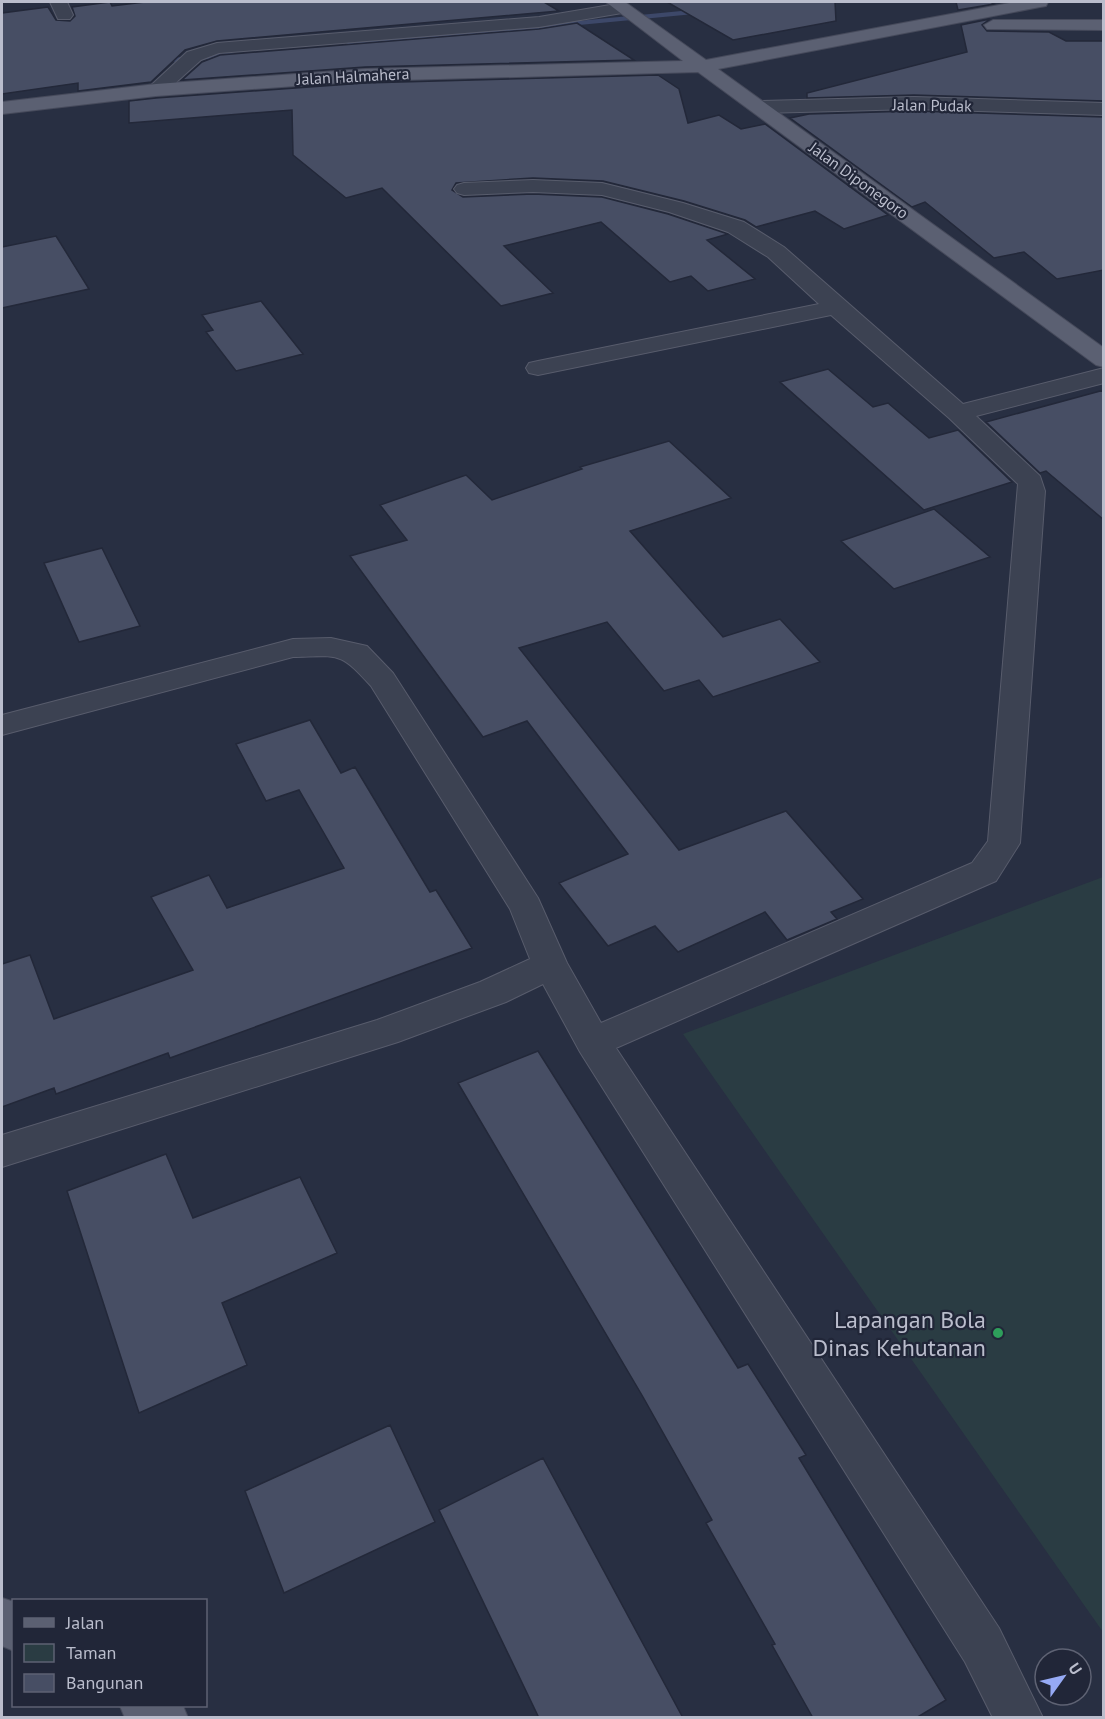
<svg xmlns="http://www.w3.org/2000/svg" width="1105" height="1719" viewBox="0 0 1105 1719" font-family="'PT Sans',sans-serif">
	<rect width="100%" height="100%" fill="#282f42"/>
	<path fill="#2a3c43" d="M1103 877H1104L1103 1632 683 1034Z"/>
	<g fill="none" stroke-linecap="round" stroke-linejoin="round">
		<path fill="#3d4869" fill-rule="evenodd" d="M702 9 706 11 705 13 348 47 344 45 348 43Z
			M233 53H236V57L157 63 153 61 157 59Z"/>
	</g>
	<path fill="#474e64" stroke="#232839" stroke-width="1.5" d="M110 2 112 6 145 2H544L559 11 217 41 185 50 151 82 78 91V83L2 94V13L48 7 56 20 70 21 75 16 72 7Z
		M667 2H835L836 21 733 40Z
		M956 2H990L994 4 958 10Z
		M990 19 982 25 987 31 1049 32 1066 41H1104V101L914 95 807 98V93L967 52 961 25Z
		M577 23 634 60 365 67 182 80 202 62 220 55 539 29Z
		M658 75 679 89 688 123 719 115 741 129 765 124 888 215 844 229 815 211 756 227 745 220 684 201 603 181 533 178 456 183 452 190 463 197 533 194 602 197 668 214 728 234 707 240 755 279 708 291 691 276 670 282 601 222 504 246 553 293 501 306 382 188 346 198 293 155 292 110 129 123V101L156 98 365 83Z
		M914 111 1104 117V270L1057 279 1024 252 994 258 925 202 912 207 790 118 809 114Z
		M56 236 89 289 2 308V247Z
		M261 301 303 354 236 371 206 332 213 330 202 315Z
		M828 369 873 407 888 403 929 438 958 430 1012 482 924 510 780 382Z
		M1104 390V520L1046 471 1040 473 986 422Z
		M669 441 731 498 630 531 723 637 780 619 820 662 713 697 699 680 664 691 607 622 519 648 679 850 786 811 863 899 831 912 837 919 787 940 765 912 678 952 655 926 608 946 559 883 628 854 527 721 483 737 350 556 407 540 380 505 466 475 492 500 582 469 580 467Z
		M934 509 990 557 894 589 841 541Z
		M102 548 140 626 79 642 44 563Z
		M310 720 341 773 355 767 430 892 436 890 472 948 170 1058 168 1053 56 1094 54 1088 2 1107V964L30 955 54 1019 193 970 151 897 209 875 227 908 344 868 299 790 266 801 236 744Z
		M538 1051 738 1368 748 1364 806 1455 799 1458 946 1700 916 1718H813L772 1645 775 1644 706 1523 712 1520 643 1397 458 1083Z
		M166 1154 193 1218 300 1177 337 1253 222 1303 247 1365 139 1413 67 1191Z
		M390 1425 435 1522 284 1593 245 1491Z
		M543 1458 683 1718H539L439 1510Z"/>
	<g fill="none" stroke-linecap="round" stroke-linejoin="round">
		<g stroke="#585c6c" stroke-width="2">
			<path id="minor" d="M50 2H67L73 15 70 19H58Z
				M622 3 631 8 628 12 539 27 219 53 201 60 163 94H149L146 90 187 52 217 43 539 17Z
				M914 97 1104 103V115L914 109 761 113 751 107 761 101Z
				M533 180 602 183 683 203 744 222 784 247 963 404 1104 368V383L976 416 1040 476 1045 491 1020 843 996 881 616 1048 999 1628 1043 1718H993L965 1662 580 1052 543 984 506 1002 398 1042 2 1167V1135L377 1020 480 982 530 959 510 909 371 686C339 651 340 656 293 657L2 735V715L293 639 331 638 367 646 393 673 538 898 567 963 601 1023 972 863 988 841 1018 484 949 418 831 315 538 375 529 373 526 368 529 363 538 361 819 304 768 257 728 232 669 212 602 195 533 192 464 195 457 193 454 189 457 185 464 183Z"/>
		</g>
		<g stroke="#464a5b" stroke-width="2">
			<path id="major" d="M606 2H625L706 60 1015 2H1048L1046 6 1040 7 718 69 1104 348V367L1096 365 698 72 365 81 156 96 2 114V102L156 84 365 69 683 61Z
				M993 20H1104V30L987 29 984 25Z
				M2 1598 14 1602V1651L2 1646Z
				M120 1706H183L188 1718H125Z"/>
		</g>
		<use href="#minor" fill="#3c4252" fill-rule="evenodd"/>
		<use href="#major" fill="#5b6072" fill-rule="evenodd"/>
	</g>
	<circle fill="#2e9e5b" stroke="#212638" stroke-width="2" cx="998" cy="1333" r="6"/>
	<g text-anchor="middle" dominant-baseline="central" stroke-width="4.5" stroke-linejoin="round" paint-order="stroke">
		<g font-size="16" fill="#babdcc" stroke="#212638">
			<text transform="translate(353 76) rotate(-3)">Jalan Halmahera</text>
			<text transform="translate(932 105) rotate(1)">Jalan Pudak</text>
			<text transform="translate(859 180) rotate(36)">Jalan Diponegoro</text>
		</g>
		<g font-size="24" fill="#babdcc" stroke="#212638" text-anchor="end">
			<text x="986" y="1319">Lapangan Bola<tspan x="986" dy="28">Dinas Kehutanan</tspan></text>
		</g>
	</g>
	<rect width="1105" height="1719" fill="none" stroke="#babdcc" stroke-width="6"/>
	<rect x="12" y="1599" width="195" height="108" fill="#212638" stroke="#5e6273" stroke-width="1.5"/>
	<rect x="24" y="1618" width="30" height="9" fill="#5b6072" stroke="#5e6273" stroke-width="1.5"/>
	<text x="66" y="1629" font-size="18" fill="#babdcc">Jalan</text>
	<rect x="24" y="1644" width="30" height="18" fill="#2a3c43" stroke="#5e6273" stroke-width="1.5"/>
	<text x="66" y="1659" font-size="18" fill="#babdcc">Taman</text>
	<rect x="24" y="1674" width="30" height="18" fill="#474e64" stroke="#5e6273" stroke-width="1.5"/>
	<text x="66" y="1689" font-size="18" fill="#babdcc">Bangunan</text>
	<g transform="translate(1063 1677) rotate(56)"><circle r="28" fill="#212638" stroke="#5e6273" stroke-width="1.5"/>
	<path d="M0-4.5L10 22L0 15L-10 22Z" fill="#96aaf5"/>
	<text y="-9" font-size="16" font-weight="bold" text-anchor="middle" fill="#babdcc">U</text>
	</g>
</svg>
